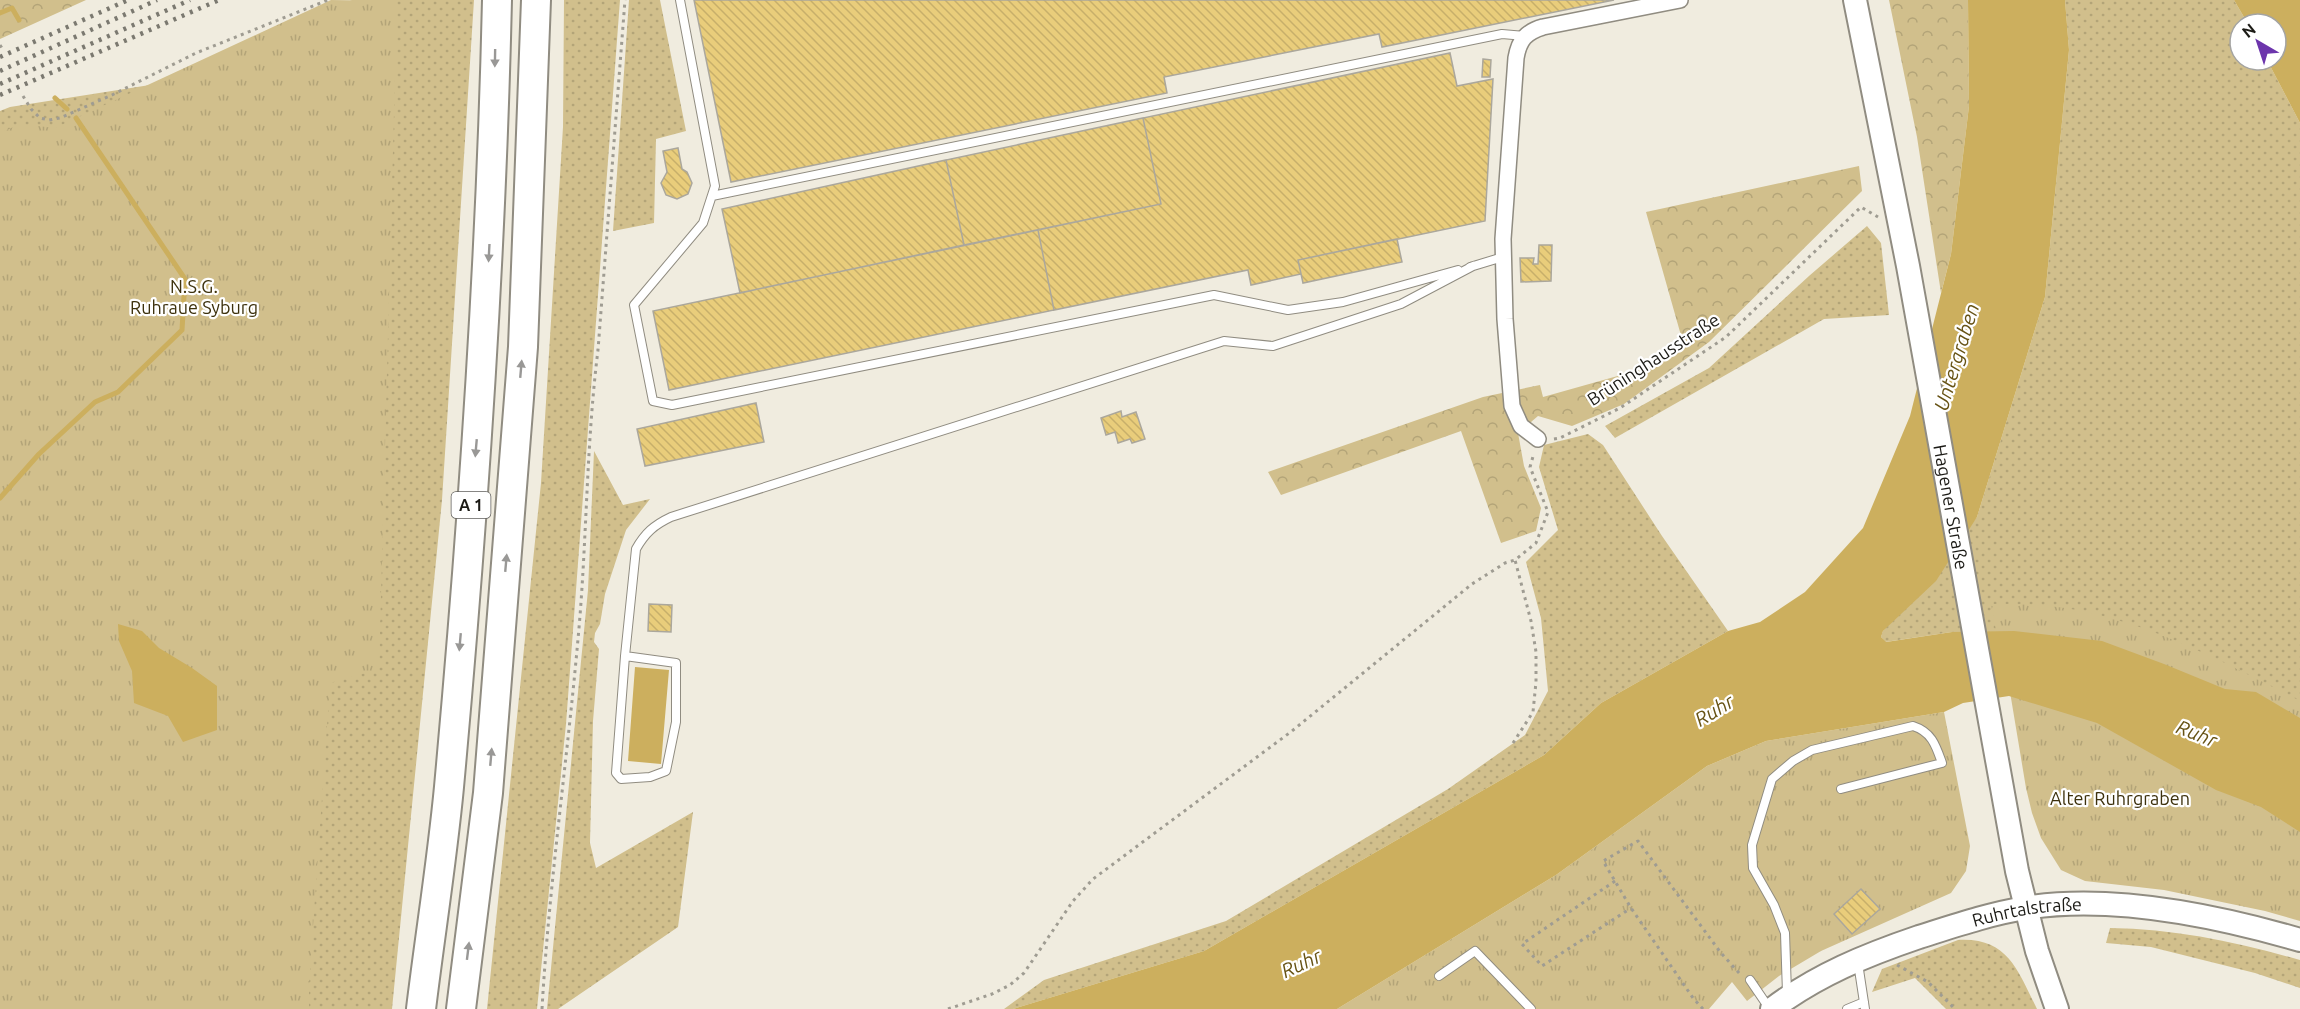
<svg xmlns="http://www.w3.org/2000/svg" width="2300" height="1009" viewBox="0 0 2300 1009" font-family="Ubuntu,sans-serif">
	<defs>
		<pattern id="grass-dots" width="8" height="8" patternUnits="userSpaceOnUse" patternTransform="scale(1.5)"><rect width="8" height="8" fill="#d1bf8c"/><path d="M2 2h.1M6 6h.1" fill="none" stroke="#b3a478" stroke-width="1.8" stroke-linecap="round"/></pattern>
		<pattern id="forest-crowns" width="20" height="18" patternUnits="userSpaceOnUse" patternTransform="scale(1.5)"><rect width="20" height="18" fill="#d1bf8c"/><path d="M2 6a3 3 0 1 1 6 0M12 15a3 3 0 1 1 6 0" fill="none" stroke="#b3a478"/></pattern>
		<pattern id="park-tufts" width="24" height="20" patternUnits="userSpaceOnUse" patternTransform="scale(1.5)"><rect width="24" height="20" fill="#d1bf8c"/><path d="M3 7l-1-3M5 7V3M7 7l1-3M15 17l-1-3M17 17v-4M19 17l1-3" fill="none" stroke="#b3a478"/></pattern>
		<pattern id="building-back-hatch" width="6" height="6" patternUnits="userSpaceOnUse" patternTransform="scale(1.5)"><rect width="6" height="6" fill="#e9cd7b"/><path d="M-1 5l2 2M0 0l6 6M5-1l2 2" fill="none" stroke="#c7af6a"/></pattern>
	</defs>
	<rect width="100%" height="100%" fill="#f0ecdf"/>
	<path fill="url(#grass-dots)" d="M352 0H474L442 500 392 1009H0V111L10 107 169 82Z
		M564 0H620L566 724 537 1009H487L541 483 563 127Z
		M629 0H660L686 131 656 139 654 223 613 231Z
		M2065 0H2234L2248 24H2240V60H2267L2300 123V718L1952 632 1885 642 1881 637 1883 631 1977 517 2045 297 2069 50Z
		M1867 226 1881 243 1889 315 1824 319 1615 438 1605 426 1709 368 1809 276Z
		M1588 434 1603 445 1662 536 1728 631 1601 703 1544 755 1204 951 1013 1009H1004L1044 980 1226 921 1448 789 1525 735 1548 691 1541 618 1526 562 1558 530 1539 467 1544 445Z
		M594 451 623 505 650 499 626 530 605 594 600 624 595 633 594 642 599 649 593 721 590 843 596 868 693 812 678 927 558 1009H547L588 590Z
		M2110 928C2176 929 2237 942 2300 960V988L2255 973 2151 947 2106 943Z
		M1958 940C2008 937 2018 971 2037 1009H1946L1915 978 1872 992 1882 969Z"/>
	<path fill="url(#forest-crowns)" d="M0 0H86L0 39Z
		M1889 0H1968L1969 106 1951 254 1941 293 1917 137Z
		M1859 166 1862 191 1709 342 1624 404 1572 426 1538 416 1518 433 1524 466 1541 508 1536 531 1501 543 1461 431 1281 495 1268 472 1483 397 1540 385 1543 397 1646 368 1684 346 1646 212Z"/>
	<path fill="url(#park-tufts)" d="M331 0 397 1 379 669 330 683 309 984V1009H0V133L20 124 55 128Z
		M1991 604C2016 604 2040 604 2065 608 2148 621 2226 663 2300 701V921L2265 911 2164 890 2085 881 2061 870 2041 838 2032 813 2026 788 2007 674 2004 673Z
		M1944 712 1970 846 1966 871 1951 893 1821 951 1779 976 1747 1001 1732 982 1709 1009H1337L1556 875 1707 766 1766 741Z"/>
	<path fill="#ccaf5e" d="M1968 0H2065L2069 50 2045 297 1977 517 1936 581 1883 631 1881 637 1886 642 1952 632 2014 631 2102 641 2164 664 2225 689 2256 692 2300 718V832L2261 807 2216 790 2097 723 2009 696 1963 703 1944 712 1766 741 1707 766 1556 875 1337 1009H1013L1204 951 1544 755 1601 703 1728 631 1760 622 1805 592 1863 528 1910 416 1951 254 1969 106Z
		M2234 0H2300V123L2267 60H2276V24H2248Z
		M118 624 142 631 159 648 192 668 217 686V730L183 742 168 716 134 703 132 671 119 641Z
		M635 667 669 670 661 764 628 761Z"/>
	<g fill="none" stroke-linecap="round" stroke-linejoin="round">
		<path stroke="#ccaf5e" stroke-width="5" d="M0 13 12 8 19 20
			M55 98 67 109
			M0 498 39 454 95 402 118 392 182 330 185 279 76 118"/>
	</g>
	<path fill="url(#building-back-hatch)" stroke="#aba79c" stroke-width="1.5" d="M694 0H1614L1382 47 1379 34 1164 77 1167 93 731 182Z
		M1450 53 1457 86 1493 79 1485 221 1298 260 1301 274 1251 285 1248 270 1054 310 1038 230 1161 204 1143 118Z
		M1483 59 1491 60 1490 77H1482Z
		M1143 118 1161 204 964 245 946 160Z
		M678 148 682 169 687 172 692 183 688 194 677 199 666 195 661 183 667 172 663 151Z
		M946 160 964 245 740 293 722 209Z
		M1038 230 1054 310 669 390 653 311Z
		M1397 239 1402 262 1303 283 1298 260Z
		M1539 245H1552L1551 281 1521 282 1520 258H1534L1533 264H1538Z
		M756 403 764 442 645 466 637 429Z
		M1121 411 1122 417 1136 412 1145 439 1132 443 1130 439 1118 443 1115 432 1106 435 1101 418Z
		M649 604 672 605 671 632 648 631Z
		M1861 889 1880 909 1852 934 1834 914Z"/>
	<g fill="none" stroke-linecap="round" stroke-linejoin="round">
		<g stroke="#908c81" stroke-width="10">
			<path id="lane" d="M680 0 715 186 703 223 634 305 653 401 672 405 1214 295 1288 310 1343 302 1458 270
				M712 196 1502 34 1525 36
				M1470 267 1503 257
				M625 656 616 773 621 779 650 777 666 771 676 722V663L625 656 636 549C645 533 654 525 671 517L1224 341 1273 346 1401 304 1473 266
				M1858 963 1865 1009
				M1439 976 1475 951 1531 1009
				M1750 980 1769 1008
				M1787 993 1785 933 1774 905 1753 868 1752 845 1772 779 1793 761 1812 750 1913 726C1932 732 1936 746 1942 763L1841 789
				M1847 1009 1864 1002"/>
		</g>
		<g stroke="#908c81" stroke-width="18">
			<path id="street" d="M1538 439 1521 426 1512 406 1505 319 1503 239 1516 58C1519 40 1526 32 1543 27L1680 0"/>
		</g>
		<g stroke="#908c81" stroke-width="26">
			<g id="secondary">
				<path id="s1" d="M1855 0 1908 266 2017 871 2037 951 2057 1009"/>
				<path id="s2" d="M1772 1009C1817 975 1866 955 1919 937 1954 926 1989 914 2025 908 2111 894 2217 916 2300 940"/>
			</g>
		</g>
		<g stroke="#908c81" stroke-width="32">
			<path id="highway" d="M421 1009C430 935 442 861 449 787 473 525 491 263 497 0
				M461 1009 488 793 523 347 536 0"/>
		</g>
		<path stroke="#9f9c92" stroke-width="3" stroke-dasharray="3 4.5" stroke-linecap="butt" d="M0 45 2 48
			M23 96 31 109 40 118 49 120 60 118 112 95 196 53 328 0
			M1554 439 1560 438 1620 408 1726 337 1861 207 1878 217
			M1513 743 1533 712 1536 682V652L1531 621 1515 560 1536 543 1548 512 1530 467 1534 453
			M1615 881 1522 944 1542 966 1631 908
			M1897 965 1928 982 1955 1009
			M542 1009C549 885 567 763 578 639 587 543 586 446 598 350L625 0
			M948 1009 992 994 1010 985 1024 973 1073 901 1093 879 1292 731 1472 584 1505 563 1515 560
			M1703 1009 1693 998 1631 908 1603 861 1638 841 1721 953 1740 974"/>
		<use href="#lane" stroke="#fff" stroke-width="8"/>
		<use href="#street" stroke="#fff" stroke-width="15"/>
		<use href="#secondary" stroke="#fff" stroke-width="22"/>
		<use href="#highway" stroke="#fff" stroke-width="28"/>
		<path stroke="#7b7970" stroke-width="4.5" stroke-dasharray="3 6" stroke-linecap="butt" d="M0 57 128 0
			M0 71 157 0
			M0 84 190 0
			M0 95 219 0"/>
	</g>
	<defs><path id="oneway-solid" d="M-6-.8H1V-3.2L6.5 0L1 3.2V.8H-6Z" transform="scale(1.5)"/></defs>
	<g fill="#999896">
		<use href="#oneway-solid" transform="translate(495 58) rotate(91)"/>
		<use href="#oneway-solid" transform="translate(489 253) rotate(93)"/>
		<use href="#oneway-solid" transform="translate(521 369) rotate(-85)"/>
		<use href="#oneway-solid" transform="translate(476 448) rotate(95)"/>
		<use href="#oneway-solid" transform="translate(506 563) rotate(-85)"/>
		<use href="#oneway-solid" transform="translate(460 642) rotate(95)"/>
		<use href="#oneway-solid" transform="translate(491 757) rotate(-85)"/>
		<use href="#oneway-solid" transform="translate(468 951) rotate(-83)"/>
	</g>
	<g text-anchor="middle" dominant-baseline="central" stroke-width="4.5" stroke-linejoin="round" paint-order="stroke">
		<rect fill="#fff" stroke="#605f5c" stroke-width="1.5" x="451.5" y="492" width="39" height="26" rx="4.5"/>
		<g font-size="16" font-weight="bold" fill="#1c1b16">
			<text x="471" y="505">A 1</text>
		</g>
		<g font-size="18" fill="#3d310d" stroke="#fff">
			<text x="194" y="286">N.S.G.<tspan x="194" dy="21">Ruhraue Syburg</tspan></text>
			<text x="2120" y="798">Alter Ruhrgraben</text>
		</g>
		<g font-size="18" fill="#1c1b16" stroke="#fff">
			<text transform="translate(1653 359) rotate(-33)">Brüninghausstraße</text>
			<text stroke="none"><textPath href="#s1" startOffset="516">Hagener Straße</textPath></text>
			<text stroke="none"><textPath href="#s2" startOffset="276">Ruhrtalstraße</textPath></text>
		</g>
		<g font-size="20" font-style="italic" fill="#675315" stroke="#fff">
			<text transform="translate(1956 357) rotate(-73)">Untergraben</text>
			<text transform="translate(1714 710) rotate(-31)">Ruhr</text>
			<text transform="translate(2197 733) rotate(22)">Ruhr</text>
			<text transform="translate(1301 963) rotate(-25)">Ruhr</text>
		</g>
	</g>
	<g transform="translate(2258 42) rotate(321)"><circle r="28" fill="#ffffff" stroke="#a4a4a2" stroke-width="1.5"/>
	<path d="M0-4.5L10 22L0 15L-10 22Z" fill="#6c35ac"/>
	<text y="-9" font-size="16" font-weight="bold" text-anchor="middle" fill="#1c1b16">N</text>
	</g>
</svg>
